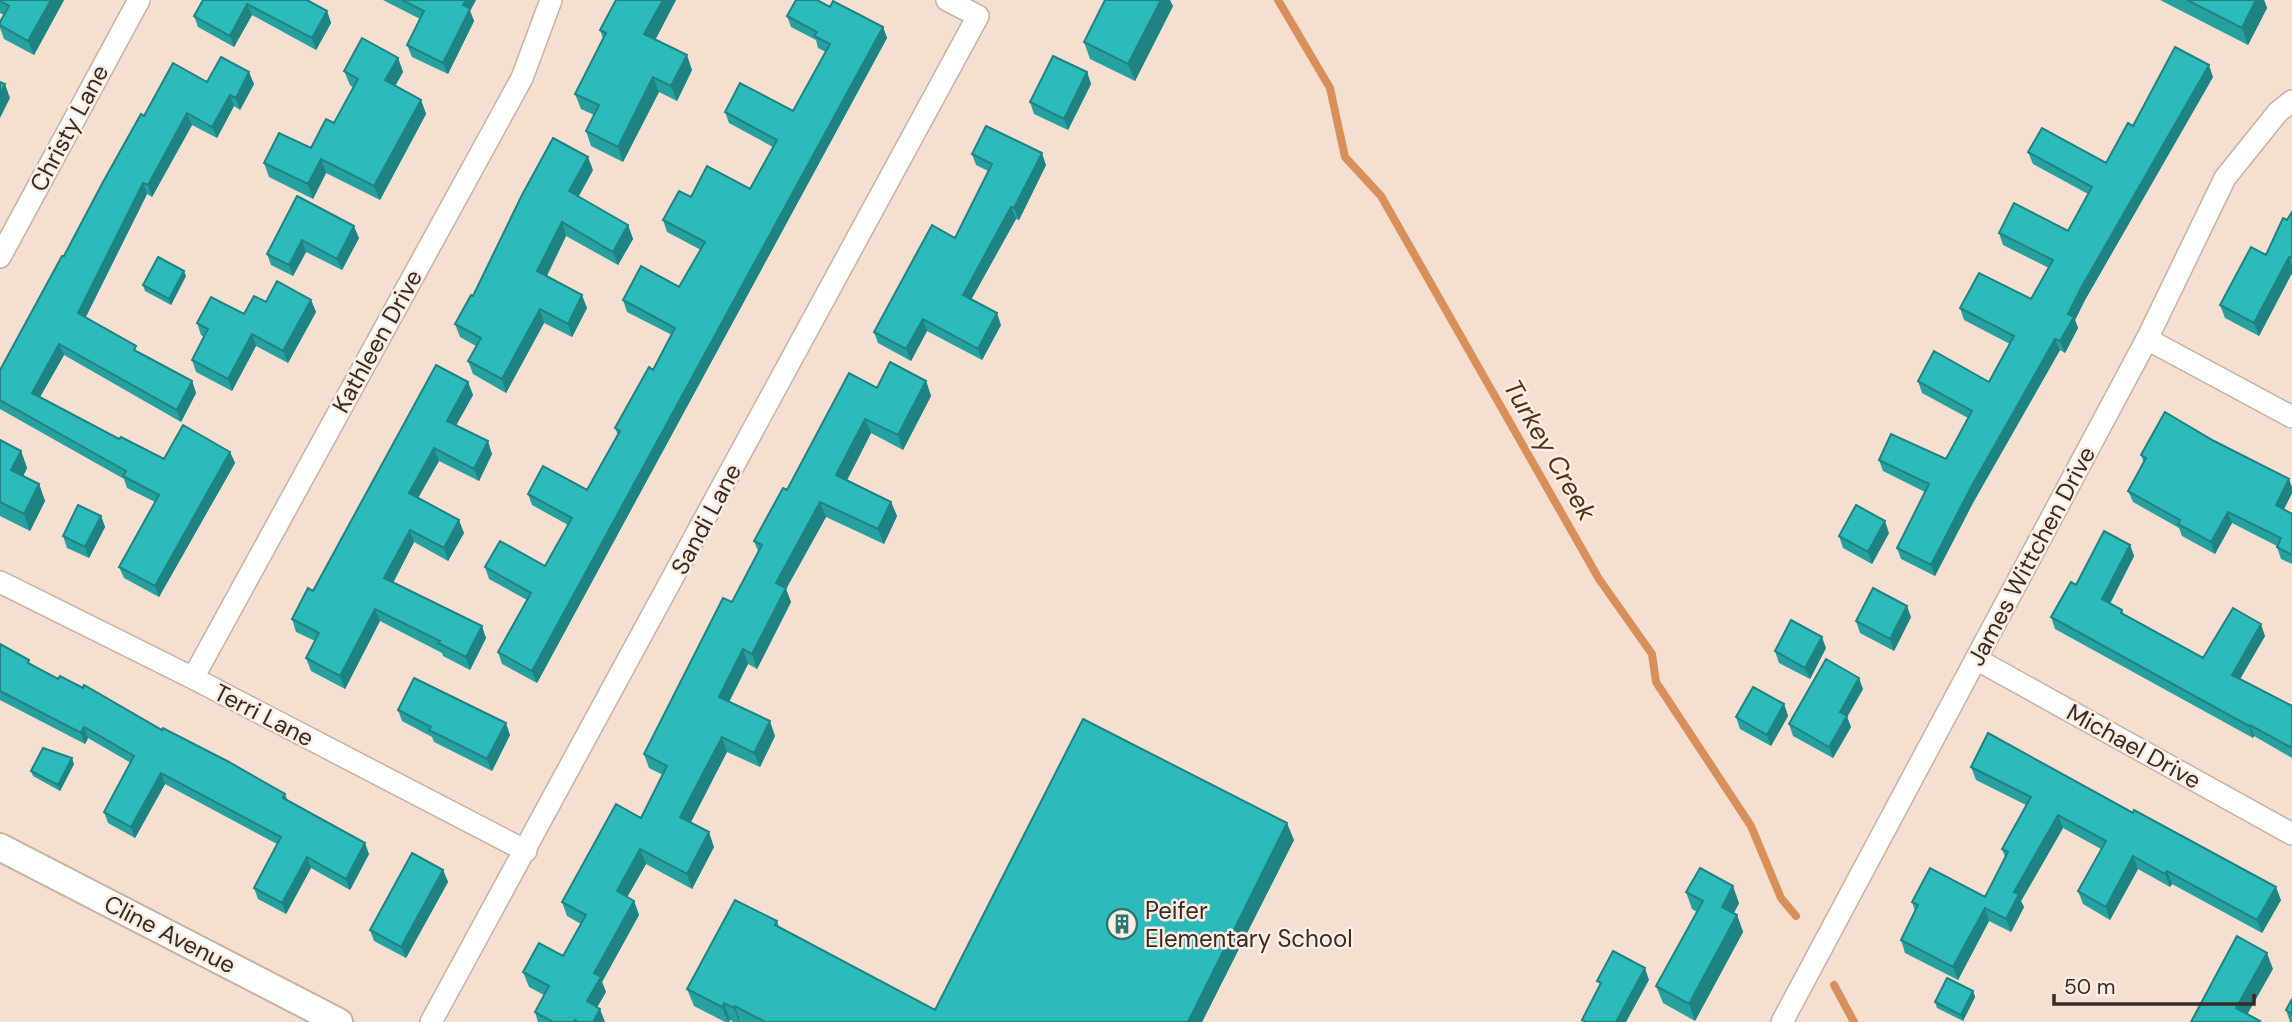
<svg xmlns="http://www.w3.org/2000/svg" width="2292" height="1022" viewBox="0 0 2292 1022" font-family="'DM Sans',sans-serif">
	<rect width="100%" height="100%" fill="#f4dfd0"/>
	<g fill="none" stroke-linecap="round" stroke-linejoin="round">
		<path stroke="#d98f59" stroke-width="8" d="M1278 0 1330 88 1345 157 1381 196 1599 579 1652 654 1656 682 1751 826 1781 898 1796 916
			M1834 985 1854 1022"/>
		<g stroke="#c6b2a3" stroke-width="24">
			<path id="minor" d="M0 257 139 0
				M2147 339 2292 417
				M0 582 193 678 526 851
				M1976 659 2292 834
				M193 678 522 78 551 0
				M431 1022 978 16 947 0
				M1782 1022 2147 339 2225 178 2278 112 2292 101"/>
		</g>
		<g stroke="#c6b2a3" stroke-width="30">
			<path id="tertiary" d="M0 847 339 1022"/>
		</g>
		<use href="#minor" stroke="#fff" stroke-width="21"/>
		<use href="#tertiary" stroke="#fff" stroke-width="26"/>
	</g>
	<path fill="#26a1a0" d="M0 0H64L34 55 4 39 0 28V22L4 15 0 13Z
		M203 0 327 11 331 23 316 50 252 15 234 47 198 27 194 16Z
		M383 0H476L470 11 474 21 448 74 412 57 407 45 420 19Z
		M616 0H676L655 40 692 70 677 101 659 92 623 162 591 146 586 131 594 115 581 109 575 94 603 38 600 30Z
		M2160 0H2264L2267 8 2248 45Z
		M1173 6 1135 81 1090 59 1084 42Z
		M830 7 883 27 887 38 537 683 502 664 498 652 527 600 489 579 485 567 545 566 568 525 532 505 528 494 587 490 618 435 615 428 653 370 672 335 627 312 623 300 679 287 701 250 667 232 663 220 691 197 750 189 773 147 729 123 725 112 793 111 826 52 818 48 816 40 791 27 787 16Z
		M398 58 403 72 395 86 421 100 426 114 380 200 326 173 313 199 269 177 264 163 311 148 334 123 354 88 350 85 344 71Z
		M1087 72 1091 84 1068 130 1034 114 1030 102Z
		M2213 77 2085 300 2075 320 2078 328 2065 353 2060 350 1974 501 1935 576 1901 559 1897 548 1925 492 1883 471 1879 460 1946 459 1968 418 1922 393 1918 381 1989 382 2010 344 1964 320 1960 308 2031 299 2049 268 2003 245 1999 233 2068 231 2088 194 2033 164 2028 152 2106 163 2133 126Z
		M207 82 254 84 240 110 234 106 217 138 192 125 152 197 147 194 86 317 139 353 192 381 196 393 181 422 64 355 40 397 119 439 164 459 230 452 235 463 159 597 124 578 119 567 155 502 127 488 124 479 0 409V370L144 116Z
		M972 154 1046 165 1019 220 1016 219 971 300 1001 325 982 360 927 331 911 361 878 343 874 332 955 238 988 171 976 165Z
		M593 170 578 197 628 225 633 239 618 265 566 236 547 276 587 308 572 337 544 323 506 393 473 374 468 361 476 346 460 337 455 324 473 296Z
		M297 196 359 238 342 270 306 252 293 276 271 265 267 254Z
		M2292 212V273L2259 336 2225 318 2220 305 2266 255Z
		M186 276 171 305 145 291 143 285Z
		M311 300 316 312 288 363 256 346 232 391 196 372 192 360 204 337 201 335 197 323 244 314 266 302Z
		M926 381 931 396 903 450 871 433 847 480 891 502 897 516 884 544 826 517 786 589 791 602 757 669 748 664 729 702 775 736 760 767 727 752 690 822 714 847 692 889 646 864 627 897 634 901 639 915 602 982 606 992 597 1007 605 1022H538L535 1012 544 995 529 987 523 972 563 956 581 924 567 916 562 902 641 818 663 775 649 768 644 754 732 602 758 551 754 541 787 490 877 388Z
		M468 382 473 395 456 425 492 454 479 481 439 461 418 498 464 533 448 561 414 542 393 582 486 638 470 670 443 656 442 653 380 621 345 689 311 671 306 658 315 641 296 632 292 619Z
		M0 440 21 451 27 468 23 476 39 484 45 501 30 531 0 516Z
		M2141 455 2292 493 2284 509 2292 514V564L2281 559 2277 547V546L2232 523 2215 554 2182 536 2179 528 2133 502 2128 491 2144 463Z
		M101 516 105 527 89 558 67 548 63 536Z
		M1889 533 1872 564 1843 548 1839 536Z
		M2130 545 2134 556 2110 604 2122 610 2124 615 2203 658 2265 636 2240 679 2292 706V758L2254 736 2253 738 2055 629 2051 617 2076 585Z
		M1911 617 1894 651 1860 633 1856 621Z
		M0 644 31 664 58 679 162 730 285 794 288 801 369 854 350 890 311 868 286 914 258 899 254 888 277 844 165 784 135 838 108 823 104 812 131 763 88 738 85 744 0 700Z
		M1826 648 1810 679 1779 663 1775 651Z
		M1863 689 1847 717 1851 727 1833 758 1793 736 1789 724Z
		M1784 704 1788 716 1771 746 1740 729 1736 717Z
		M398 710 510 735 492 771 434 742 432 737 402 721Z
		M74 764 60 791 33 776 31 771Z
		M1971 767 2281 900 2262 933 2172 884 2170 887 2138 869 2110 920 2083 904 2078 891 2101 849 2063 828 2021 901 2024 907 2011 932 1989 921 1958 980 1905 953 1901 940 1915 911 1912 902 1985 897 2005 857 2002 849 2026 805 1976 780Z
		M1294 840 1202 1022H733L730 1020 729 1022H725L694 1006 687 989 777 921 779 927 935 1010Z
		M443 870 448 882 406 958 374 941 370 930Z
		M1686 892 1739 903 1734 913 1737 915 1743 932 1695 1021 1663 1003 1656 986 1697 912 1692 909Z
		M1973 991 1975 997 1963 1021 1937 1008 1935 1002Z
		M2292 999V1022H2290L2286 1010Z"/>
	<path fill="#1f8382" d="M51 0H64L34 55 28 41Z
		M466 0H476L470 11 474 21 448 74 443 63Z
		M663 0H676L650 50 644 34Z
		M1161 0H1170L1173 6 1135 81 1128 64Z
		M2256 0H2264L2267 8 2248 45 2242 28Z
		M247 4 252 15 234 47 230 36Z
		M327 11 331 23 316 50 312 38Z
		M883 27 887 38 537 683 532 671Z
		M687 55 692 70 677 101 671 86Z
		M398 58 403 72 390 95 385 80Z
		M2209 65 2213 77 2085 300 2075 320 2078 328 2065 353 2060 341 2068 314 2081 288Z
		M249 72 254 84 240 110 236 98Z
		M1087 72 1091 84 1068 130 1064 119Z
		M653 77 659 92 623 162 618 147Z
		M5 84 10 98 0 118V94Z
		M230 95 234 106 217 138 212 127Z
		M421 100 426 114 380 200 374 186Z
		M187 113 192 125 152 197 148 185Z
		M1042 153 1046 165 1019 220 1014 208Z
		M588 157 593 170 574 205 569 191Z
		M321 159 326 173 313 199 308 184Z
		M143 183 147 194 82 324 78 313Z
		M1011 207 1016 219 967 307 963 295Z
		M562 222 566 236 542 285 537 271Z
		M628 225 633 239 618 265 613 252Z
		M354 226 359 238 342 270 337 259Z
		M302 240 306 252 293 276 289 265Z
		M2289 257 2292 266V273L2259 336 2254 323Z
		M184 271 186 276 171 305 169 299Z
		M582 295 587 308 572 337 568 324Z
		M311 300 316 312 288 363 283 351Z
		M540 309 544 323 506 393 502 379Z
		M997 313 1001 325 982 360 978 349Z
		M923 319 927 331 911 361 906 349Z
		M252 334 256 346 232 391 228 379Z
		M2055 339 2060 350 1974 501 1935 576 1931 565 1970 489Z
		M59 344 64 355 36 404 32 393Z
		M192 381 196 393 181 422 177 410Z
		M926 381 931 396 903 450 898 435Z
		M468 382 473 395 452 433 447 421Z
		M865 419 871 433 842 490 836 475Z
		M488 441 492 454 479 481 474 469Z
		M434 448 439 461 414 505 409 493Z
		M21 451 27 468 18 487 11 470Z
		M230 452 235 463 159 597 155 586Z
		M2289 479 2292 487V493L2280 517 2276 505Z
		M39 484 45 501 30 531 24 514Z
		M820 502 826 517 786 589 791 602 757 669 752 654 776 583Z
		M891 502 897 516 884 544 878 529Z
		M2228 512 2232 523 2215 554 2211 542Z
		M101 516 105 527 89 558 85 547Z
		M459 520 464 533 448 561 444 548Z
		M1885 521 1889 533 1872 564 1868 552Z
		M410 530 414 542 389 591 384 578Z
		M2130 545 2134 556 2106 611 2102 599Z
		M1907 606 1911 617 1894 651 1890 639Z
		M375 609 380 621 345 689 340 676Z
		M2261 624 2265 636 2236 686 2232 675Z
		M482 626 486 638 470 670 466 657Z
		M1822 637 1826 648 1810 679 1805 668Z
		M743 649 748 664 724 712 719 697Z
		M1859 678 1863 689 1847 717 1851 727 1833 758 1829 747 1840 712Z
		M1784 704 1788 716 1771 746 1767 735Z
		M770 721 775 736 760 767 754 753Z
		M506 723 510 735 492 771 487 759Z
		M2250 725 2254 736 2253 738 2249 726Z
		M84 727 88 738 85 744 81 733Z
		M722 737 727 752 686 832 680 817Z
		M72 758 74 764 60 791 58 785Z
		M161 773 165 784 135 838 131 827Z
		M2058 815 2063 828 2021 901 2024 907 2011 932 2006 919 2014 892Z
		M1287 823 1294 840 1202 1022H1188Z
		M709 832 714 847 692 889 687 874Z
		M365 843 369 854 350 890 346 879Z
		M640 849 646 864 622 906 617 891Z
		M2133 856 2138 869 2110 920 2106 907Z
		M307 857 311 868 286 914 282 903Z
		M443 870 448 882 406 958 401 947Z
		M2167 871 2172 884 2170 887 2165 874Z
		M1733 886 1739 903 1728 924 1722 907Z
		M2276 887 2281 900 2262 933 2257 920Z
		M634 901 639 915 602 982 606 992 592 1016 587 1001 594 973Z
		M1985 908 1989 921 1958 980 1953 967Z
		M1737 915 1743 932 1695 1021 1689 1004Z
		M2267 953 2273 969 2243 1022 2236 1008Z
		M1645 968 1649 980 1626 1022H1616Z
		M1973 991 1975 997 1963 1021 1961 1015Z
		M724 1003 730 1020 729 1022H728L722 1007Z
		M735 1006 740 1022H739L734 1008Z
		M600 1009 605 1022H593Z"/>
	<path fill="#2cbbba" stroke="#1f8382" stroke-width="2" d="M0 0H51L28 41 0 25V22L9 6 0 1Z
		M203 0H307L327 11 312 38 247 4 230 36 194 16Z
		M402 0H466L463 5 470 9 443 63 407 45 424 11Z
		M616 0H663L644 34 687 55 671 86 653 77 618 147 586 131 599 105 575 94 606 33 600 30Z
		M796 0H817L830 7 833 1 883 27 532 671 498 652 531 593 485 567 500 541 545 566 572 518 528 494 543 466 587 490 620 431 615 428 649 367 653 370 675 328 623 300 641 266 679 287 705 242 663 220 679 191 691 197 707 166 750 189 777 140 725 112 740 83 793 111 830 44 814 36 817 32 787 16Z
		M1105 0H1161L1128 64 1084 42Z
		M2187 0H2256L2242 28Z
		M362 38 398 58 385 80 421 100 374 186 321 159 308 184 264 163 279 133 311 148 326 119 334 123 358 79 344 71Z
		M2175 47 2209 65 2081 288 2068 314 2074 317 2060 341 2055 339 1970 489 1931 565 1897 548 1929 484 1879 460 1891 434 1946 459 1972 411 1918 381 1934 351 1989 382 2014 336 1960 308 1979 273 2031 299 2053 260 1999 233 2014 203 2068 231 2092 187 2028 152 2042 128 2106 163 2128 123 2133 126Z
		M1053 56 1087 72 1064 119 1030 102Z
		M221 57 249 72 236 98 230 95 212 127 187 113 148 185 143 183 78 313 136 346 134 350 192 381 177 410 59 344 32 393 119 439 121 437 164 459 183 425 230 452 155 586 119 567 159 495 123 476 126 471 0 400V370L62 256H64L103 182 141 114 144 116 173 63 207 82Z
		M0 82 5 84 0 94Z
		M986 126 1042 153 1014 208 1011 207 963 295 997 313 978 349 923 319 906 349 874 332 932 225 955 238 992 164 972 154Z
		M553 138 588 157 569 191 628 225 613 252 562 222 537 271 582 295 568 324 540 309 502 379 468 361 481 338 455 324 471 295 473 296 522 195Z
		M297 196 354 226 337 259 302 240 289 265 267 254Z
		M2292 212V258L2289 257 2254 323 2220 305 2251 247 2266 255 2283 218 2287 220Z
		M158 257 184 271 169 299 143 285Z
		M277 281 311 300 283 351 252 334 228 379 192 360 208 329 197 323 211 297 244 314 254 296 266 302Z
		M890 362 926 381 898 435 865 419 836 475 891 502 878 529 820 502 776 583 786 588 752 654 743 649 719 697 770 721 754 753 722 737 680 817 709 832 687 874 640 849 617 891 634 901 594 973 601 977 587 1001 600 1009 593 1022H578L575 1020 574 1022H553L535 1012 549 986 523 972 539 943 563 956 586 915 562 902 616 804 641 818 667 766 644 754 723 598 732 602 762 545 754 541 783 488 787 490 849 373 877 388Z
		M436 365 468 382 447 421 488 441 474 469 434 448 409 493 459 520 444 548 410 530 384 578 482 626 466 657 438 643 440 641 375 609 340 676 306 658 319 633 292 619 308 588 313 591Z
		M2165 412 2214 441 2289 479 2276 505 2292 514V555L2277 547 2281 538 2228 512 2211 542 2178 524 2180 520 2128 491 2146 458 2141 455Z
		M0 440 21 451 11 470 39 484 24 514 0 502Z
		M78 505 101 516 85 547 63 536Z
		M1856 505 1885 521 1868 552 1839 536Z
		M2104 531 2130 545 2102 599 2122 610 2121 613 2203 658 2233 608 2261 624 2232 675 2292 706V748L2250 725 2249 726 2051 617 2071 582 2076 585Z
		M1873 588 1907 606 1890 639 1856 621Z
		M1791 620 1822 637 1805 668 1775 651Z
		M0 644 29 660 28 663 58 679 60 676 83 688 84 685 162 730 163 728 229 762 285 794 283 798 365 843 346 879 307 857 282 903 254 888 281 837 161 773 131 827 104 812 134 756 84 727 81 733 0 691Z
		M1826 659 1859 678 1840 712 1847 716 1829 747 1789 724Z
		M414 678 506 723 487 759 429 730 431 727 398 710Z
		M1753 687 1784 704 1767 735 1736 717Z
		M1083 719 1287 823 1188 1022H765L735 1006 734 1008 724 1003 722 1007 687 989 735 900 777 921 775 925 935 1010Z
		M1988 733 2133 813 2134 810 2276 887 2257 920 2167 871 2165 874 2133 856 2106 907 2078 891 2106 841 2058 815 2014 892 2019 894 2006 919 1985 908 1953 967 1901 940 1918 905 1912 902 1930 868 1985 897 2008 852 2002 849 2031 797 1971 767Z
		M43 748 72 758 58 785 31 771Z
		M412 853 443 870 401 947 370 930Z
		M1700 868 1733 886 1722 907 1737 915 1689 1004 1656 986 1703 901 1686 892Z
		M2237 936 2267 953 2236 1008 2260 1021 2259 1022H2191Z
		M1613 951 1645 968 1616 1022H1586L1582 1020 1601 983 1597 981Z
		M1947 978 1973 991 1961 1015 1935 1002Z
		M2292 999V1014L2286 1010Z"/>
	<defs>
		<g id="building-ring" transform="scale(1.575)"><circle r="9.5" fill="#feede1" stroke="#2b7574" stroke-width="1.5"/><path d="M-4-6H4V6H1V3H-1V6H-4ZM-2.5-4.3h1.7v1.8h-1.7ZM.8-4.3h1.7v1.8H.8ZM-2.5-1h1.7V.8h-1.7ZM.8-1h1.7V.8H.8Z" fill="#2b7574"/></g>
	</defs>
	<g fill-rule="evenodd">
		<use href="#building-ring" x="1122" y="924"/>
	</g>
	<g text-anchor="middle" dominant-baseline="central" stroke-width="5" stroke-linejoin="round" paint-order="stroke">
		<g font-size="24" fill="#342c27" stroke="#feede1">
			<text transform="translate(69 128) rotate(-62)">Christy Lane</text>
			<text transform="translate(377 341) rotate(-61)">Kathleen Drive</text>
			<text transform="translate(706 519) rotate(-62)">Sandi Lane</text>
			<text transform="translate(2031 556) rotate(-62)">James Wittchen Drive</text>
			<text transform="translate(264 715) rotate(27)">Terri Lane</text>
			<text transform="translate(2134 746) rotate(29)">Michael Drive</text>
			<text transform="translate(170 934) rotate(27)">Cline Avenue</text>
		</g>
		<g font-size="24" fill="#342c27" stroke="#feede1" text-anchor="start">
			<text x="1145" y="910">Peifer<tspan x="1145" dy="28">Elementary School</tspan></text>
		</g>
		<g font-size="26" font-style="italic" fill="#4f3018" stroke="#feede1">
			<text transform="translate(1550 450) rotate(60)">Turkey Creek</text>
		</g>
	</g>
	<path d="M2054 994v10h200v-10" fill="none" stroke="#342c27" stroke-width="3.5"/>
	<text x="2064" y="994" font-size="21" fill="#342c27" stroke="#feede1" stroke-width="5" paint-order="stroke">50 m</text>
</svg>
